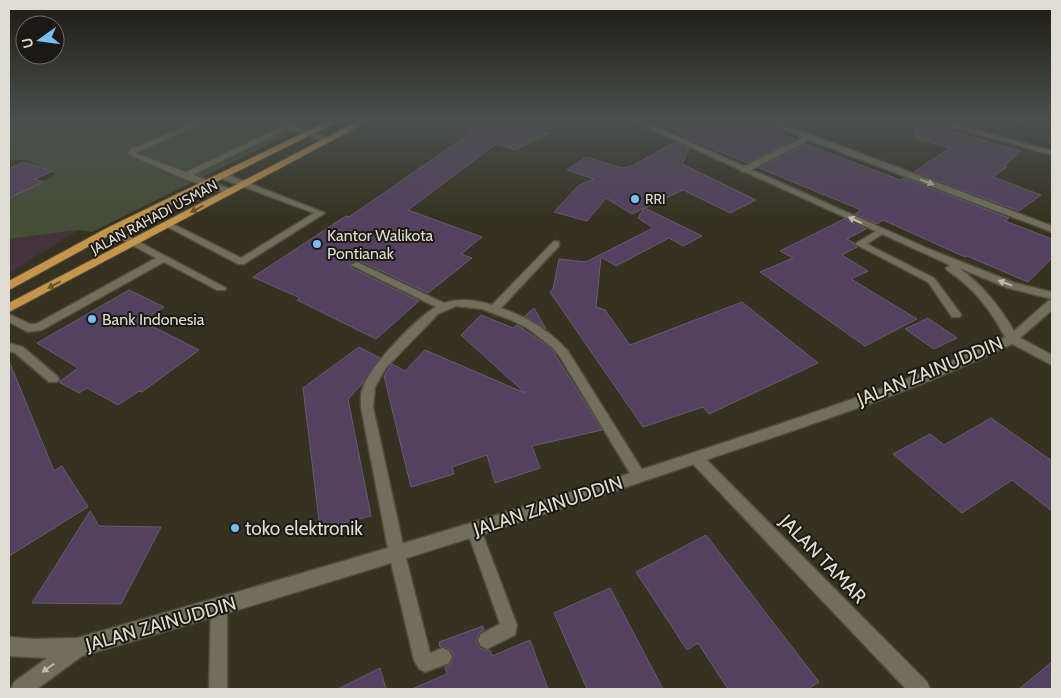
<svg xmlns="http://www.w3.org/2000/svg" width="1061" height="698" viewBox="0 0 1061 698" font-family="Cabin,sans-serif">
	<rect width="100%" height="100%" fill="#353221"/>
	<path fill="#45333c" d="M79 230 9 273V239Z"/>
	<path fill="#444e37" d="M9 121H316L92 232 79 230 9 239V198L56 174 27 160H9Z"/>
	<path fill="#544061" stroke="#675d6e" d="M488 121H505L549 133 515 150 496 144 408 210 482 237 461 254 472 258 428 293 360 261 355 260 350 263V267L419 301 376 339 297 300 300 298 253 277 346 216 349 217Z
		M657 121H762L783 131 778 133 795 139 748 163 684 137 686 136Z
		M918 122 1021 151 1004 166 1007 167 993 177 1041 195 1019 211 914 172 950 148 914 137Z
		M675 142 689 148 682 164 756 200 730 213 683 190 645 208 702 236 683 246 669 238 616 266 601 257 596 307 605 310 630 345 742 302 818 363 709 414 703 407 643 427 550 292 553 289 559 259 586 262 653 228 638 218 644 208 632 214 606 198 587 221 554 212 578 186 594 179 567 170 586 157 622 168 632 166Z
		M806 144 900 180 904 178 1009 218 1005 221 1052 239V258L1028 282 967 256 965 257 883 220 877 224 855 214 861 210 759 168Z
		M23 162 53 171 35 179 43 182 9 198V169Z
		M844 219 866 229 847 239 854 243 853 245 857 247 842 255 868 271 851 279 917 319 865 346 760 272 793 258 780 251Z
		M129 290 164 307 142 321 199 350 142 392 139 391 118 405 87 388 79 393 59 382 78 368 37 343Z
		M534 308 546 329 525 316Z
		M481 315 513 328 517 325 551 348 602 430 532 446 540 468 495 483 487 455 452 467 454 474 411 487 384 376 392 364 405 371 425 350 525 393 461 335Z
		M928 318 957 338 934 349 905 329Z
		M359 347 380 358 363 383 348 399 371 516 320 529 303 388Z
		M9 361 54 471 62 466 88 507 9 556Z
		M991 418 1052 461V511L1012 480 962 513 893 454 930 434 944 445Z
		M90 511 99 526 161 527 121 604 32 603Z
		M706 535 772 621 819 682 808 689H728L698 643 687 650 636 572Z
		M610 588 663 689H587L554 613Z
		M483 626 484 630 479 633 476 641 480 648 486 651 490 650 492 656 530 640 548 689H412L447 674 445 666 451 664 454 656 450 649 440 647 439 642Z
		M1052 662V689H1019Z
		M380 668 386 689H338Z"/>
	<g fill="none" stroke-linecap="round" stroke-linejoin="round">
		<g stroke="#4f4d3e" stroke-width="3">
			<path id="service" d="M198 121H208L136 153 186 172 283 126 272 121H283L333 140 326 142 289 128 193 175 233 190 234 192 230 194 182 178 127 154 131 149Z
				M220 174H226L325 213 244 264H238L164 225 165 223H171L241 258 314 213 220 178Z
				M111 227 226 288 225 290H217L164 262 42 330 28 332 9 322V314L30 324H36L156 258 108 232 107 230Z
				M881 228 885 231 884 233 867 244 934 278 960 313 961 315 960 317H952L928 282 855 244Z
				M556 241 559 242V246L501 308C527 317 550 331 568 351L646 476 644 480 639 482 634 480 560 357 552 347 527 328 511 320 482 309 456 306 438 314 385 369 375 387 373 407 405 554 430 653 443 648 449 651 452 657 449 663 425 672 419 669 414 660 389 554 361 407C361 400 360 394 363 388 370 366 416 318 436 307L351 265 356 262 359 263 444 303C460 298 476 300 492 305L553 242Z
				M9 343 23 347 57 376 59 379 57 382H49L15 353 9 351Z
				M474 523 479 525 481 530 517 625 515 635 487 649 481 646 478 640 481 634 500 624 467 530 469 525Z
				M219 599 225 601 227 607V689H209L211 607 213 601Z"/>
		</g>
		<g stroke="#4f4d3e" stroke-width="3">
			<path id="minor" d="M764 121H775L1052 226V232L809 140 747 172H741V168L803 137Z
				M930 121H943L1052 151V155Z
				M696 452 701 454 927 682 930 689H906L691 462 689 458 691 454Z"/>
		</g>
		<g stroke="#4f4d3e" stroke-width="3">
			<path id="tertiary" d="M633 121H643L929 249 1015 283 1052 292V299L1008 288 959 268C983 285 999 306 1014 331L1048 301 1052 300V310L1020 338 1052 355V365L1012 344C910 394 800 428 694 464 491 534 287 596 82 656L37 689H11L14 682 47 658 9 656V637L35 639 77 638C280 580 482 522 683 456 791 420 902 386 1005 337 990 309 974 288 947 270L946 268 950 265Z"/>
		</g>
		<g stroke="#4f4d3e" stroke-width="2">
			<path id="trunk" d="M328 121H339L115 232 9 290V281L107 228Z
				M358 121H369L9 312V303Z"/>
		</g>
		<use href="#service" fill="#716e5b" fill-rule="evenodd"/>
		<use href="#minor" fill="#716e5b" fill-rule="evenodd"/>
		<use href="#tertiary" fill="#716e5b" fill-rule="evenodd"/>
		<use href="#trunk" fill="#c89548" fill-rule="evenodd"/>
	</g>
	<defs><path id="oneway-solid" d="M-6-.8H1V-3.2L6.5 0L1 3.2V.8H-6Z" transform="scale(1.25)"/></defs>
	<g fill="#bebcaf">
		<use href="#oneway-solid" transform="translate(927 182) rotate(21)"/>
		<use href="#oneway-solid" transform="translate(855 220) rotate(-156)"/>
		<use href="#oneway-solid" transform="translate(1005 283) rotate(-159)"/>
		<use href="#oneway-solid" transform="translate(48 668) rotate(145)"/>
	</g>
	<g fill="#69512a">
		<use href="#oneway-solid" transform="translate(197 209) rotate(152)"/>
		<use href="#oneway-solid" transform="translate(54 285) rotate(152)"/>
	</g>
	<linearGradient id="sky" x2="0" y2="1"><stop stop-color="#1d1c12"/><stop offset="0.55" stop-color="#4b4f4e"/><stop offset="1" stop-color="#4b4f4e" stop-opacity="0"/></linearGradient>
	<rect width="1061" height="219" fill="url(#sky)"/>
	<g fill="#76c0f7" stroke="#1b1a12" stroke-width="2">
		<circle cx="635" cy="199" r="5"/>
		<circle cx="317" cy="244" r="5"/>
		<circle cx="92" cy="319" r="5"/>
		<circle cx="235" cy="528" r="5"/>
	</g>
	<g text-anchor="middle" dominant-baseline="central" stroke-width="4" stroke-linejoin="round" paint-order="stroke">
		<g font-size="14" fill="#dfddd3" stroke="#1b1a12" text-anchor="start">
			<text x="645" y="199">RRI</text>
		</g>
		<g font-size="14" fill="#dfddd3" stroke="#1b1a12">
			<text transform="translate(154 217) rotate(-28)">JALAN RAHADI USMAN</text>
		</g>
		<g font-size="16" fill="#dfddd3" stroke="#1b1a12" text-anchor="start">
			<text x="327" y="235">Kantor Walikota<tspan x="327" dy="18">Pontianak</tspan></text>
			<text x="102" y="319">Bank Indonesia</text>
		</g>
		<g font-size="19" fill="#dfddd3" stroke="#1b1a12">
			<text transform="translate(930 371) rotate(-22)">JALAN ZAINUDDIN</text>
			<text transform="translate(548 506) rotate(-18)">JALAN ZAINUDDIN</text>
			<text transform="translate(823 559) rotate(46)">JALAN TAMAR</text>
			<text transform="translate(161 624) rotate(-16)">JALAN ZAINUDDIN</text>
		</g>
		<g font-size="19" fill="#dfddd3" stroke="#1b1a12" text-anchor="start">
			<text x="245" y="528">toko elektronik</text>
		</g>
	</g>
	<rect width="1061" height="698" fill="none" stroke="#dfddd3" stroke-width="20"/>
	<g transform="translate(40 40) rotate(256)"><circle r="24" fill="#1b1a12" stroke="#69685f"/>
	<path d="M0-4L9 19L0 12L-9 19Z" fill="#76c0f7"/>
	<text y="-8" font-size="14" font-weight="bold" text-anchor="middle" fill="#dfddd3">U</text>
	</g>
</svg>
